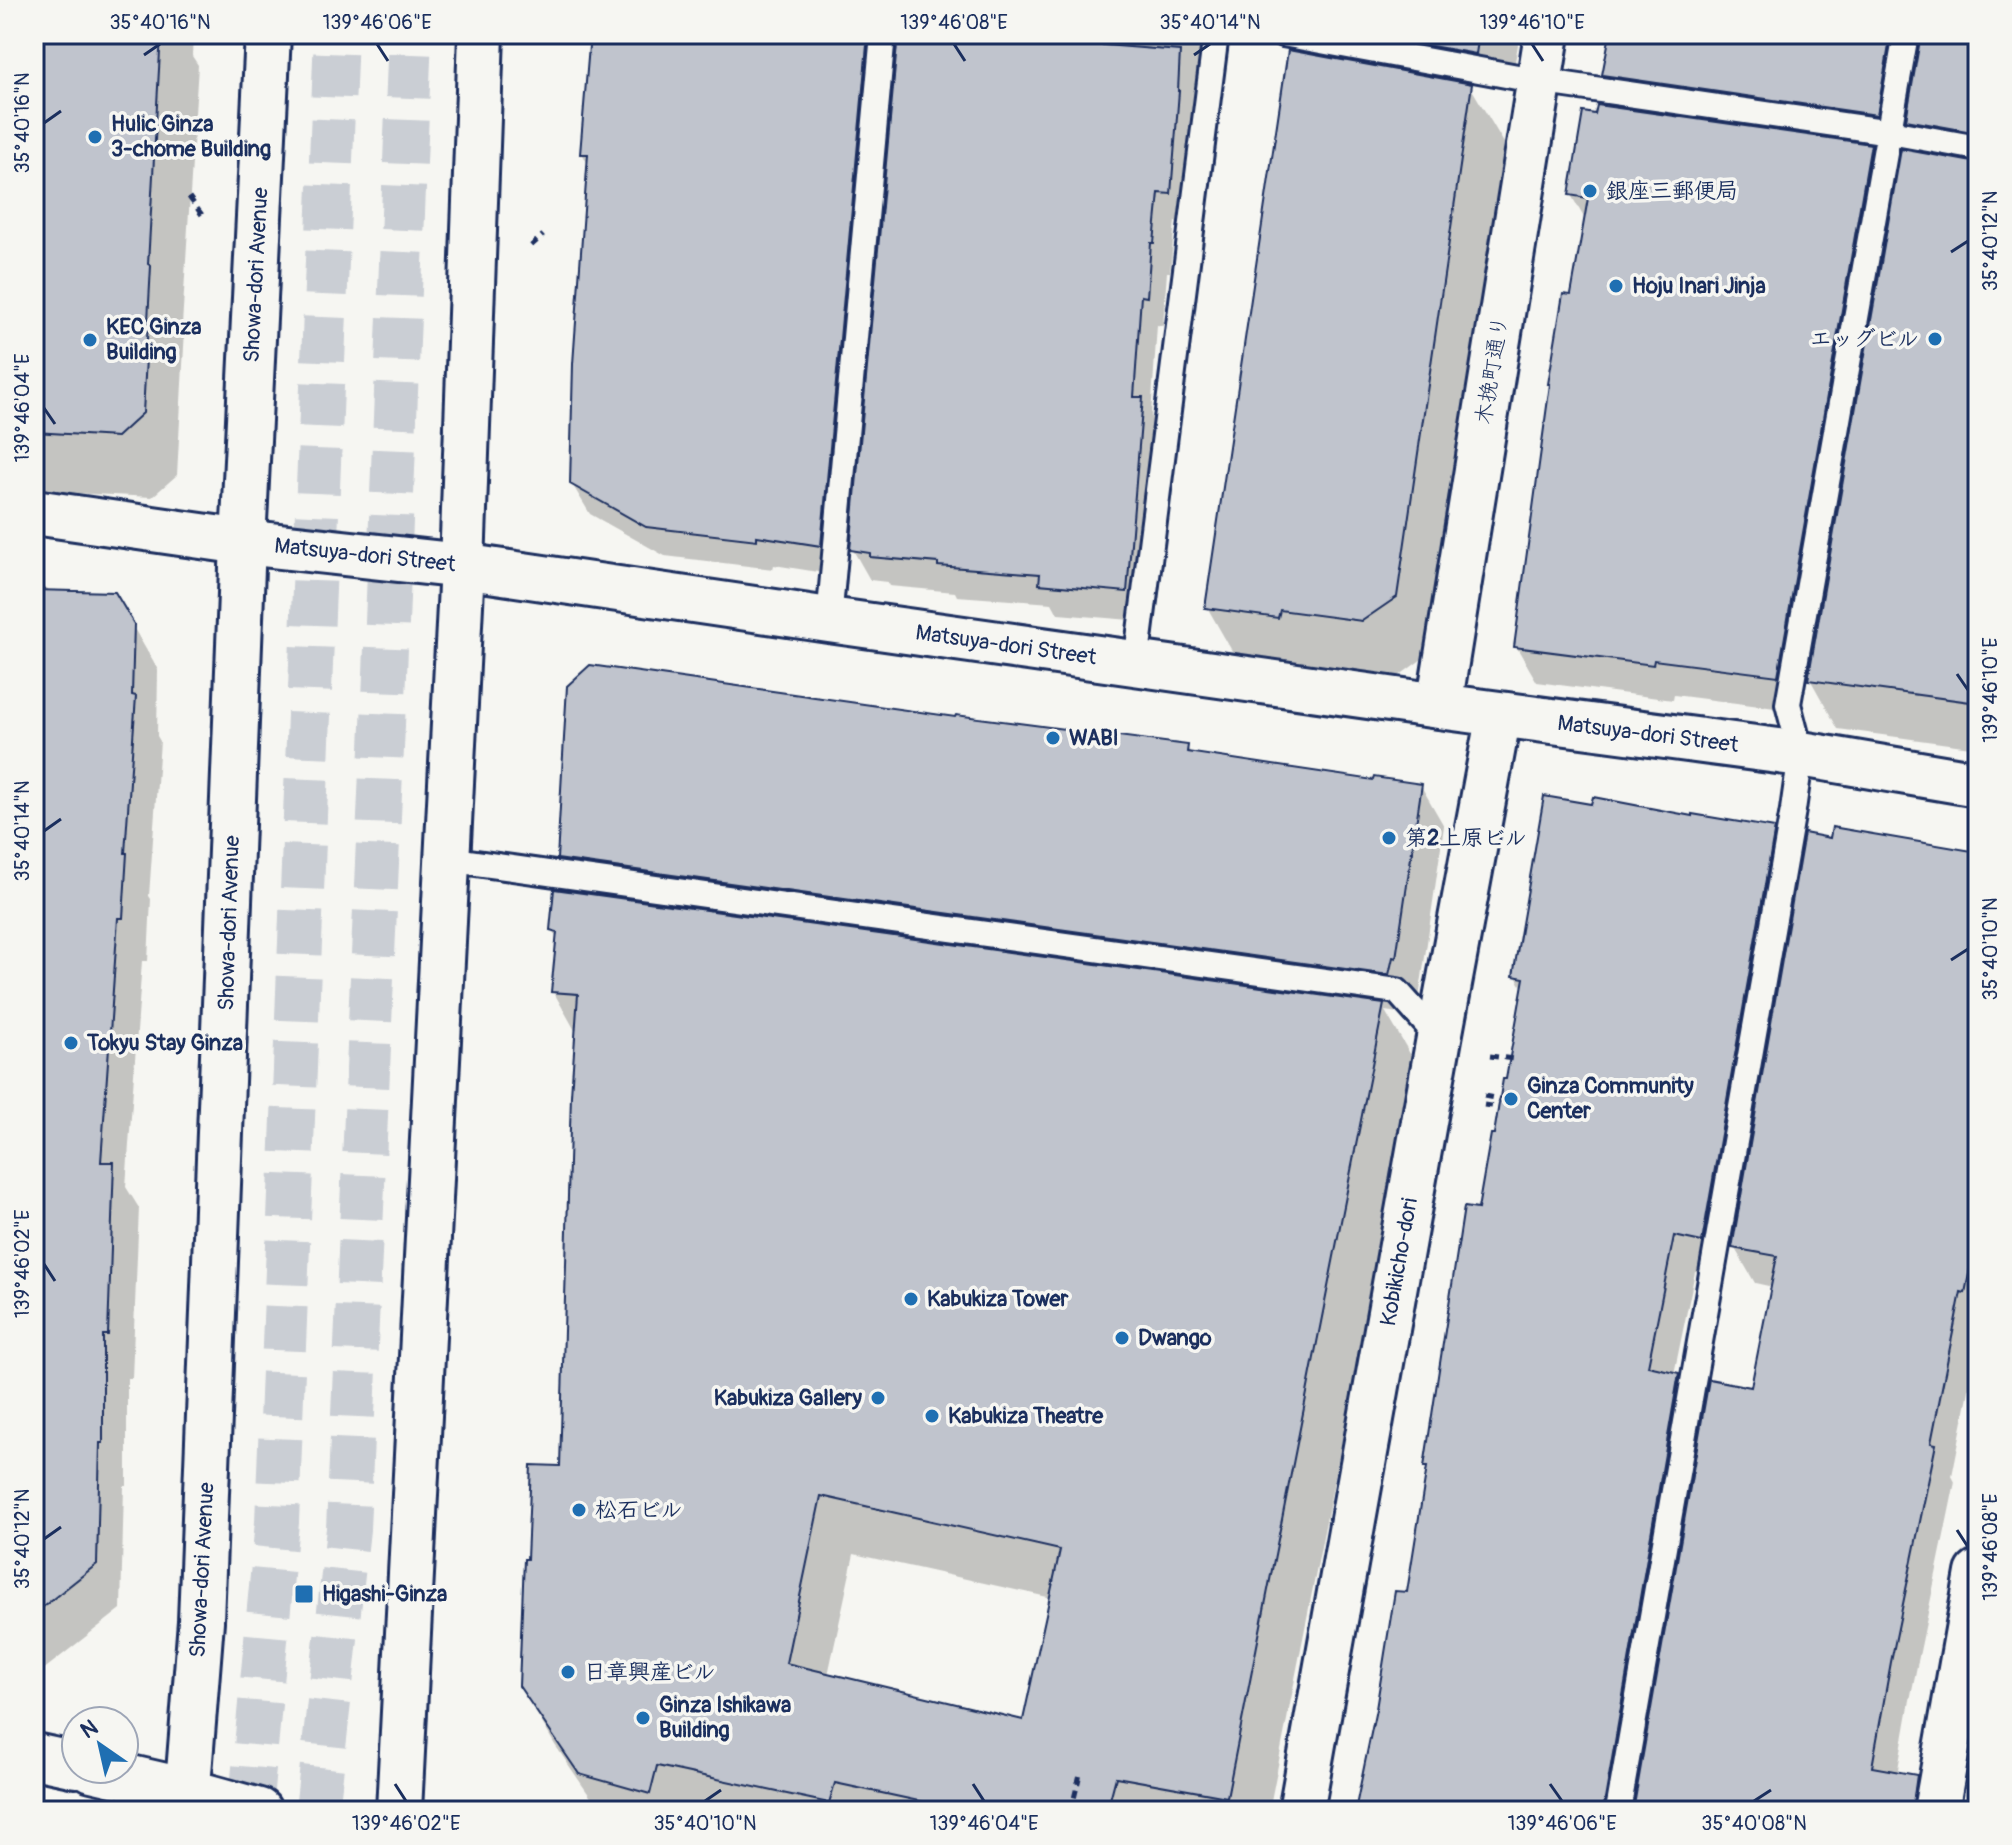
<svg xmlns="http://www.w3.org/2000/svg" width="2012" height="1845" viewBox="0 0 2012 1845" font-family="Pangolin,'Klee One',sans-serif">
	<rect width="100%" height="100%" fill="#f6f6f2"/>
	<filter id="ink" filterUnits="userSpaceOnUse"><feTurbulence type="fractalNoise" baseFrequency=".0125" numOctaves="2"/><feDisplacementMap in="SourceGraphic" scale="16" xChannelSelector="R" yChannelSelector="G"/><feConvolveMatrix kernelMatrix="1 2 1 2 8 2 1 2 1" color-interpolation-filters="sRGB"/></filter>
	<g filter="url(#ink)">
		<path fill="#0003" fill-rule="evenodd" d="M34 34H193L192 56 198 65 182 325 185 329 177 475 152 497 34 491Z
			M592 34H1203L1187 223 1175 222 1170 272H1167L1163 326 1157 325 1151 416 1159 429 1143 621 1058 614 1052 603 957 596 955 592 889 586 887 582 870 580 853 550 899 49 888 55 837 575 774 565 773 569 665 556 590 514 572 484 589 166 582 153Z
			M1275 34H1520L1514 67Z
			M1612 34H1896L1916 69 1922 34H1978V748L1838 729 1810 679 1901 163 1878 160 1798 711 1674 695 1673 700 1537 682 1516 646 1586 221 1571 195 1597 116 1625 111 1605 75ZM1912 125 1930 156 1907 152Z
			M1470 86 1504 143 1429 654 1396 678 1240 665 1207 607Z
			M34 587 47 588 50 592 132 625 158 670 157 736 160 741 149 896 151 899 148 961H142L126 1187 139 1208 132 1378H127V1486H124L121 1609 38 1674 34 1673Z
			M957 720 1187 747 1192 755 1375 782 1421 786 1444 826 1419 998 1412 1015 1385 1011 1416 1064 1269 1811H600L555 1745 521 1686 529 1561 562 1468 577 1034 553 991 558 940 552 930 580 895 559 859ZM854 1554 1052 1598 1024 1722 828 1675Z
			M1773 830 1794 866 1722 1277 1695 1272 1674 1374H1678L1699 1411 1629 1811H1357L1408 1595 1429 1470 1426 1466 1508 1082 1524 990 1515 975Z
			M1978 854V1345L1952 1476 1955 1482 1910 1700 1894 1792 1902 1811H1635L1753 1390 1773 1287 1755 1283 1734 1247Z"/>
		<path fill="#c0c4cd" stroke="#1b2f5e" stroke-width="2" fill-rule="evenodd" d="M34 34H161L148 264 151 266 143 413 117 437 34 432Z
			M590 34H868L821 546 757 536V540L646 527 570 484 573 364 588 154H580Z
			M898 34H985L1054 39V41L1180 51 1178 91H1179L1171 194 1159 193 1154 243H1151L1147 297 1141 296 1134 397H1143L1127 592 1039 584 1040 574 938 566V563L870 557V553L850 550Z
			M1366 34H1479L1476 54Z
			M1610 34H1891L1877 115 1602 75Z
			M1921 34H1978V133L1906 120Z
			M1288 50 1472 84 1397 597 1362 621 1280 610 1278 618 1205 608Z
			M1597 105 1871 144 1778 676 1654 660 1653 665 1514 647 1550 384H1548L1563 294 1571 295 1588 198 1569 195 1583 112 1595 114Z
			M1901 149 1978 163V703L1808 680Z
			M34 590 115 592 134 624 132 695 136 696 125 853H127L123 918H118L101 1162H114L108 1335H103V1443H100L97 1564 34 1614V1373L39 1253H34Z
			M590 665 955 717 956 715 1188 745 1187 752 1373 780 1374 777 1422 784 1396 958 1393 957 1389 975 557 859 567 686Z
			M1544 796 1591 804 1593 797 1692 816V814L1775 828 1702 1242 1674 1236 1648 1366 1679 1373 1603 1811H1355L1376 1709 1395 1591 1407 1592 1427 1467H1424L1464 1207 1478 1209 1491 1134H1494L1503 1079H1506L1524 978 1513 976Z
			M1832 827 1978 852V1231L1965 1293 1961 1292 1931 1443 1936 1444 1891 1662 1872 1767 1917 1775 1912 1811H1633L1709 1379 1751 1387 1777 1256 1732 1248 1804 833 1830 838Z
			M554 889 1384 1004 1227 1797 1116 1777 1107 1811H965L835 1783 829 1803 657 1766 650 1794 579 1774 519 1686 524 1559H527L531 1465 560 1466 571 1095 578 994 551 992 557 932 550 930ZM821 1496 1060 1550 1023 1720 786 1663Z"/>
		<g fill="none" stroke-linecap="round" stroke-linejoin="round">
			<path stroke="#caced4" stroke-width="44" stroke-dasharray="44 22" stroke-linecap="butt" d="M250 1811 277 1522 336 34
				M317 1811 348 1529 383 725 410 34"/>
			<g stroke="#1b2f5e" stroke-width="30">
				<path id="lane" d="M1283 34 1539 81 1890 132 1978 148
					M829 620 883 34
					M1136 663 1216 34
					M447 859 1397 991 1439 1038
					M1618 1811 1793 810 1801 754 1788 704 1906 34"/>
			</g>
			<g stroke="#1b2f5e" stroke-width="50">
				<path id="street" d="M34 512 243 542 462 566 829 620 1439 706 1801 754 1978 784
					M1439 706 1547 34
					M1301 1811 1439 1038 1499 714
					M1936 1811 1978 1573"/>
			</g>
			<g stroke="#1b2f5e" stroke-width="50">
				<path id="primary" d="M34 1756 76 1765
					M92 1769 187 1791 259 1811
					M186 1811 201 1621 243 542 268 34
					M399 1811 462 566 481 34"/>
			</g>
			<path stroke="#1b2f5e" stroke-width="5" stroke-dasharray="8 6" stroke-linecap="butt" d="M189 197 202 215
				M531 246 543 235
				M1490 1056 1514 1059
				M1484 1096 1499 1099
				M1484 1105 1498 1107
				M1071 1811 1080 1774"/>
			<use href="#lane" stroke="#f6f6f2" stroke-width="24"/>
			<use href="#street" stroke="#f6f6f2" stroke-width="44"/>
			<use href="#primary" stroke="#f6f6f2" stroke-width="44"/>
		</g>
	</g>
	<path fill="none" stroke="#1b2f5e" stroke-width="3" d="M377 44 388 61M954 44 965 61M1532 44 1543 61M144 55 160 44M1194 55 1210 44M44 123 61 111M1951 252 1968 241M44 408 55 424M1957 674 1968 690M44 831 61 819M1951 960 1968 949M44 1264 55 1281M1957 1530 1968 1547M44 1539 61 1527M395 1784 406 1801M973 1784 984 1801M1550 1784 1562 1801M705 1801 721 1790M1754 1801 1771 1790"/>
	<g fill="#1f6fb2" stroke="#f6f6f2" stroke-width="3">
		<circle cx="95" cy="137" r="8"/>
		<circle cx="1590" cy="191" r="8"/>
		<circle cx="1616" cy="286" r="8"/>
		<circle cx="1935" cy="339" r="8"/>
		<circle cx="90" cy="340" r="8"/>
		<circle cx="1053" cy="738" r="8"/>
		<circle cx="1389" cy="838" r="8"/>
		<circle cx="71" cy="1043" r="8"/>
		<circle cx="1511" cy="1099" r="8"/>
		<circle cx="911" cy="1299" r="8"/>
		<circle cx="1122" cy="1338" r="8"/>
		<circle cx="878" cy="1398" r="8"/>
		<circle cx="932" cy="1416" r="8"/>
		<circle cx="579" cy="1510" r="8"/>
		<rect x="294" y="1584" width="20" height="20" rx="4"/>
		<circle cx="568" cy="1672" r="8"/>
		<circle cx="643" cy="1718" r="8"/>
	</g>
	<g text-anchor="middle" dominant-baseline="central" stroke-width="7" stroke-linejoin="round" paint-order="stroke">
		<g font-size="22" font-weight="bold" fill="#1b2f5e" stroke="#f6f6f2" text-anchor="start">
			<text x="111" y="124">Hulic Ginza<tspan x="111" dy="25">3-chome Building</tspan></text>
			<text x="1606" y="191">銀座三郵便局</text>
			<text x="1632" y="286">Hoju Inari Jinja</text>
			<text x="106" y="327">KEC Ginza<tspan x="106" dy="25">Building</tspan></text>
			<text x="1919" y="339" text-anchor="end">エッグビル</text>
			<text x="1069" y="738">WABI</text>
			<text x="1405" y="838">第2上原ビル</text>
			<text x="87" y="1043">Tokyu Stay Ginza</text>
			<text x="1527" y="1086">Ginza Community<tspan x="1527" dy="25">Center</tspan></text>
			<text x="927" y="1299">Kabukiza Tower</text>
			<text x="1138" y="1338">Dwango</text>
			<text x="862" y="1398" text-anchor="end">Kabukiza Gallery</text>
			<text x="948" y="1416">Kabukiza Theatre</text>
			<text x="595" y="1510">松石ビル</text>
			<text x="322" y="1594">Higashi-Ginza</text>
			<text x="584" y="1672">日章興産ビル</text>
			<text x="659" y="1705">Ginza Ishikawa<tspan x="659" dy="25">Building</tspan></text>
		</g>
		<g font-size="22" fill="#1b2f5e" stroke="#f6f6f2">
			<text transform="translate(256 275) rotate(-87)">Showa-dori Avenue</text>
			<text transform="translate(1492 370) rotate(-81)">木挽町通り</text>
			<text transform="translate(365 555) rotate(6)">Matsuya-dori Street</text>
			<text transform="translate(1006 645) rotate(8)">Matsuya-dori Street</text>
			<text transform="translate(1648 734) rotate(7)">Matsuya-dori Street</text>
			<text transform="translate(229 923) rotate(-88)">Showa-dori Avenue</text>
			<text transform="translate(1399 1262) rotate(-80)">Kobikicho-dori</text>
			<text transform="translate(202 1570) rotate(-87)">Showa-dori Avenue</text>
		</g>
	</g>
	<rect width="2012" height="1845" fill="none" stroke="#f6f6f2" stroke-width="88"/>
	<g transform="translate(100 1745) rotate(326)"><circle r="38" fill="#f6f6f2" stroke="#9ea6b7" stroke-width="2"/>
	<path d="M0-6L14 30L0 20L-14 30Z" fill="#1f6fb2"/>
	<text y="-12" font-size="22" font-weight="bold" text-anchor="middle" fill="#1b2f5e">N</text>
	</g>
	<rect x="44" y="44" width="1924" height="1757" fill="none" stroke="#1b2f5e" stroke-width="3"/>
	<g font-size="20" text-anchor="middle" fill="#1b2f5e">
		<text x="160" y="29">35°40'16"N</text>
		<text x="377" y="29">139°46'06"E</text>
		<text x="954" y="29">139°46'08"E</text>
		<text x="1210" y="29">35°40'14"N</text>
		<text x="1532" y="29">139°46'10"E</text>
		<text transform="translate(22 123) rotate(-90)" y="7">35°40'16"N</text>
		<text transform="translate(1990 241) rotate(-90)" y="7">35°40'12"N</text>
		<text transform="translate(22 408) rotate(-90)" y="7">139°46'04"E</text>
		<text transform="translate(1990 690) rotate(-90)" y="7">139°46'10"E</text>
		<text transform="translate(22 831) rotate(-90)" y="7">35°40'14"N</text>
		<text transform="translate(1990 949) rotate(-90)" y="7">35°40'10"N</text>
		<text transform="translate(22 1264) rotate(-90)" y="7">139°46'02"E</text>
		<text transform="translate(22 1539) rotate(-90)" y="7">35°40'12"N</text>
		<text transform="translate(1990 1547) rotate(-90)" y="7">139°46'08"E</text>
		<text x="406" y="1830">139°46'02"E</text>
		<text x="705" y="1830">35°40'10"N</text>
		<text x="984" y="1830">139°46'04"E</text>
		<text x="1562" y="1830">139°46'06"E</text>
		<text x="1754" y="1830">35°40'08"N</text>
	</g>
</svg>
